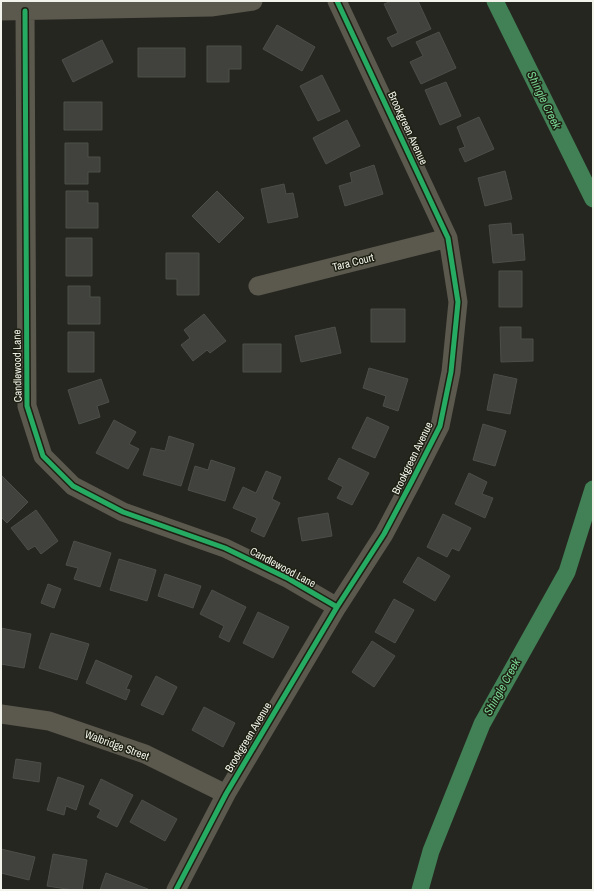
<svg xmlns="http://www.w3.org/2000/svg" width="594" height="891" viewBox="0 0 594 891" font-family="'Archivo Narrow',sans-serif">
	<rect width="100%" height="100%" fill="#262620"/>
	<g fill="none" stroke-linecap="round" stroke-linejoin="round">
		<path stroke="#418155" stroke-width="17" d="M495 1 593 199
			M420 890 431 851 482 724 567 572 593 489"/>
	</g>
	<path fill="#41423d" stroke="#4c4e49" d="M392 1H418L431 29 392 47 387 38 398 33 384 4Z
		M277 25 315 47 302 71 263 49Z
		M439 32 456 68 421 84 410 62 423 56 416 42Z
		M102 40 113 62 73 82 62 60Z
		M207 46H241V69H229V82H207Z
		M138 48H185V77H138Z
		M322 75 340 111 318 121 300 86Z
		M446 82 461 116 440 125 425 90Z
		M64 102H102V130H64Z
		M479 117 494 149 465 162 459 149 465 147 457 127Z
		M347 120 360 146 326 164 313 138Z
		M65 143H88V157H100V172H88V184H65Z
		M374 165 383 194 345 206 339 186 352 182 350 173Z
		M505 171 512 199 485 206 478 178Z
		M284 184 286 194 293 193 298 217 268 223 261 189Z
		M66 191H88V203H98V228H66Z
		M217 191 244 218 219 243 192 216Z
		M511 223 512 235 523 234 525 260 493 263 489 225Z
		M66 238H92V276H66Z
		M166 253H199V295H177V279H166Z
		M499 271H522V307H499Z
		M68 286H90V297H100V324H68Z
		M371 309H405V342H371Z
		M204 314 226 341 210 353 207 350 193 361 181 345 190 338 184 330Z
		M335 327 341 353 301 362 295 336Z
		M500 327H521V339H533V361L501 362Z
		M68 332H94V372H68Z
		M243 344H281V372H243Z
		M369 368 408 379 398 411 383 406 386 396 363 388Z
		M494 374 517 379 510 414 487 410Z
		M101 379 109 402 97 406 100 417 79 424 68 390Z
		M367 417 389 427 375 458 352 448Z
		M114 420 136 432 129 444 139 449 128 469 96 453Z
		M483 424 506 431 495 466 473 460Z
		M169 436 194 444 181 486 143 475 151 448 165 451Z
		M339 458 369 473 352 505 337 498 343 487 328 479Z
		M211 460 235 468 225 501 188 490 195 466 208 470Z
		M266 471 281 477 272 499 280 503 264 537 251 531 257 518 233 508 243 487 256 493Z
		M469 473 487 482 482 494 493 498 485 518 455 504Z
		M1 475 28 502 7 523 1 517Z
		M36 510 58 541 41 554 35 546 28 550 11 528Z
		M328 513 332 536 302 541 298 518Z
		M443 514 471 528 459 551 452 548 447 557 427 547Z
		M74 541 111 553 100 587 74 579 78 568 66 565Z
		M418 557 450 576 435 601 403 582Z
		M119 559 156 570 147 601 110 590Z
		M165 574 201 586 193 608 158 596Z
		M48 584 61 589 54 608 41 603Z
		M212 590 246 607 229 642 219 637 224 626 200 614Z
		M394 599 414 610 395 643 375 632Z
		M258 612 289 627 273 658 243 643Z
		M1 628 31 634 24 668 1 664Z
		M51 633 89 644 77 680 39 668Z
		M372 641 395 656 374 687 352 672Z
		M96 660 132 676 126 689 130 690 126 700 86 683Z
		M156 676 177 687 163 715 141 705Z
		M204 707 235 723 223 747 192 730Z
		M16 759 41 763 39 782 13 778Z
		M58 777 84 786 76 810 66 806 64 815 47 810Z
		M101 779 133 795 117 827 97 817 101 810 89 804Z
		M142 800 177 819 165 841 130 822Z
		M1 849 35 857 29 880 1 873Z
		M53 854 87 860 82 890H73L47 886Z
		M106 873 148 889 147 890H100Z"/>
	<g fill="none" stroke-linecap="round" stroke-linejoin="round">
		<path stroke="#5b584e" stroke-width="19" d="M1 11 211 7 253 1
			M25 11 27 406 43 456 73 486 123 512 225 548 289 579 337 607
			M258 286 448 238
			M1 714 49 721 145 754 226 794
			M176 890 226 794 337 607 384 534 412 481 440 426 451 372 458 302 448 238 337 1"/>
		<g stroke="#1e2013" stroke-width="8">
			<path id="cycleway" d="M25 11 27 406 43 456 73 486 123 512 225 548 289 579 337 607
				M176 890 226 794 337 607 384 534 412 481 440 426 451 372 458 302 448 238 337 1"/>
		</g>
		<use href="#cycleway" stroke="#26ab63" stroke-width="5"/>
	</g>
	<g text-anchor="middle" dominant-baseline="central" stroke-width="3" stroke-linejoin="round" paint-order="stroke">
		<g font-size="11" fill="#f2f3ea" stroke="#1e2013">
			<text transform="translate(408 128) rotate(65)">Brookgreen Avenue</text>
			<text transform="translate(353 262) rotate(-14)">Tara Court</text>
			<text transform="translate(17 366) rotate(-91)">Candlewood Lane</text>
			<text transform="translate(412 458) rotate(-64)">Brookgreen Avenue</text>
			<text transform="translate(283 567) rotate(28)">Candlewood Lane</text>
			<text transform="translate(248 737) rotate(-59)">Brookgreen Avenue</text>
			<text transform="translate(117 745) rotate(20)">Walbridge Street</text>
		</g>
		<g font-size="12" font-style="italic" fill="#78d895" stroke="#1e2013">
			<text transform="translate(544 100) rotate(64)">Shingle Creek</text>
			<text transform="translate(502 687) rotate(-61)">Shingle Creek</text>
		</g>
	</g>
	<rect width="594" height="891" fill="none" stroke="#f2f3ea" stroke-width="4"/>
</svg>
